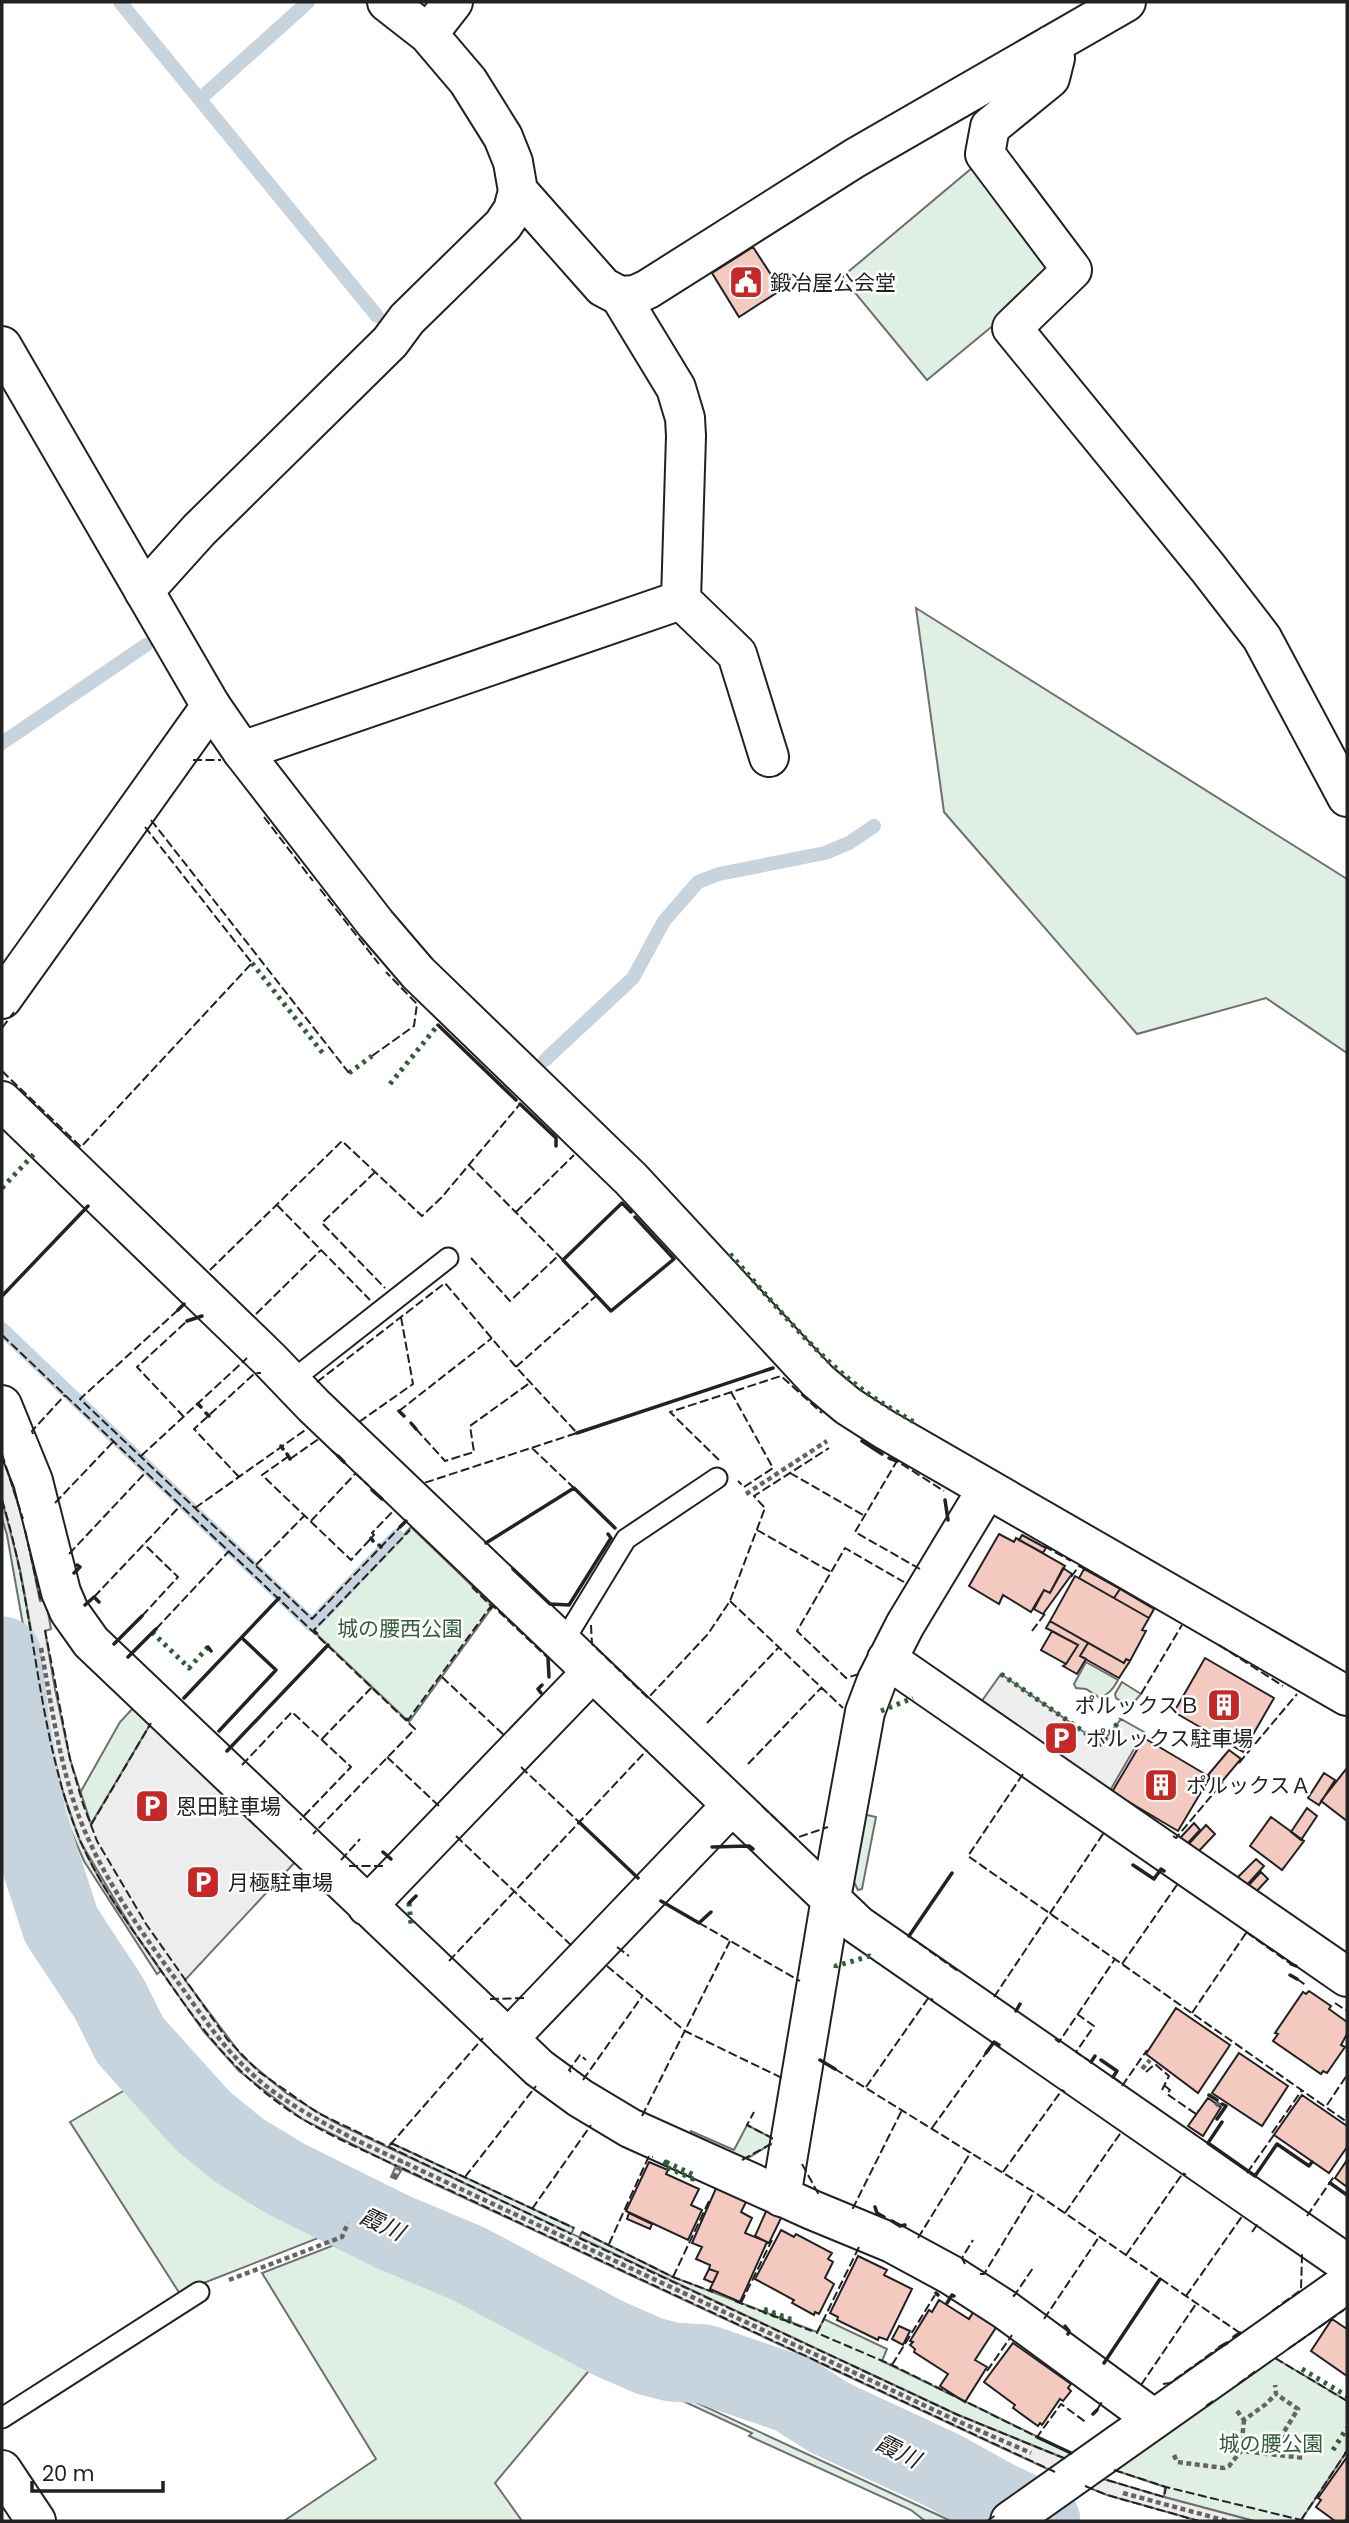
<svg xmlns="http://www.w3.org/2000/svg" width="1349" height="2523" viewBox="0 0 1349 2523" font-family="Poppins,'Noto Sans JP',sans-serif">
	<rect width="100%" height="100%" fill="#fff"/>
	<path fill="#e0efe3" stroke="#6f6f6f" stroke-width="2" d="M972 168 1058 272 927 380 842 277Z
		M916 608 1347 879V1053L1266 998 1137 1034 944 812Z
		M2 1323 312 1619 397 1531 402 1537 411 1527 493 1606 409 1722 2 1335Z
		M2 1500C37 1610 35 1733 80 1839 99 1886 132 1929 161 1971L157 1974 84 1861 63 1813 40 1720 7 1535 2 1518Z
		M1086 1662 1118 1680C1113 1689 1109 1694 1100 1698L1086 1689 1076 1688 1074 1684Z
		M1122 1682 1141 1694 1130 1707 1116 1698 1115 1694Z
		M134 1707 151 1723 91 1825 80 1793 120 1722Z
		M863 1814 876 1817 862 1889 858 1890 851 1876Z
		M125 2090C187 2157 246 2195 326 2235L196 2286 180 2294 70 2122Z
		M747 2125 772 2138 771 2144 743 2161 689 2137 691 2131 734 2150Z
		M391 2143 574 2228 571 2234 388 2148Z
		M582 2232 673 2277 817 2332 824 2319 887 2349 882 2361 1071 2453 1066 2459 958 2415 579 2238Z
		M347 2240 951 2521H925L911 2510 749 2436 752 2433 597 2361 495 2483 522 2521H284L376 2459 262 2273Z
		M1275 2358 1347 2401V2451L1302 2519 1305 2521H1254L1164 2497 1165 2487 1114 2470Z"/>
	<path fill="#ededed" stroke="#6f6f6f" stroke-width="2" d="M2 1454 24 1523 40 1601H46L51 1629 45 1631 55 1689 70 1759 91 1824 151 1723 296 1861 185 1980 242 2056 286 2093 336 2123 958 2415 1066 2459 1056 2473 402 2169 396 2179 391 2177 396 2166 302 2119 239 2071 204 2032 134 1932 80 1841 62 1789 53 1751 20 1569 2 1500Z
		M1001 1674 1101 1744 1121 1719 1144 1732 1108 1794 979 1705Z
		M1100 2478 1164 2497 1254 2521H1199L1107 2495 1082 2485Z"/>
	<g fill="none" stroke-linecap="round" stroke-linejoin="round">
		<path stroke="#c7d3dd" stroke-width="14" d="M120 2 377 316
			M200 99 308 2
			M2 743 146 645
			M545 1060 633 978 664 921 698 882 719 874 825 853 849 843 874 826
			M2 1329 312 1625 397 1536"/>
		<path stroke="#c7d3dd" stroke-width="79" d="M2 1656 10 1724 27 1820 61 1925 109 1998 130 2040 203 2121 240 2151 286 2179 393 2232 469 2264 608 2338 649 2356 672 2362 704 2364 792 2394 830 2418 942 2470 996 2500 1041 2521"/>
	</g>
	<path fill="#f3c9c0" stroke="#222" stroke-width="2" d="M753 247 781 290 739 317 712 273Z
		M999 1534 1014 1542 1016 1538 1065 1566 1050 1593 1044 1590 1031 1612 1003 1595 999 1604 969 1586Z
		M1022 1535 1046 1548 1043 1553 1019 1540Z
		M1063 1568 1072 1574 1043 1614 1034 1609 1044 1590 1050 1593Z
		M1084 1569 1120 1589 1114 1598 1079 1578Z
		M1075 1576 1149 1618 1142 1630 1146 1631 1130 1661 1126 1659 1124 1663 1050 1621Z
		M1120 1589 1154 1609 1149 1618 1114 1598Z
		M1050 1621 1088 1643 1080 1656 1086 1659 1077 1674 1063 1666 1066 1664 1078 1645 1046 1628Z
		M1052 1631 1078 1645 1066 1664 1041 1650Z
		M1088 1643 1124 1663 1126 1659 1130 1661 1119 1678 1080 1656Z
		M1205 1658 1274 1698 1243 1752 1174 1712Z
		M1144 1738 1210 1777 1178 1831 1112 1792Z
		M1229 1750 1241 1759 1219 1785 1208 1775Z
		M1347 1768V1821L1321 1801Z
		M1324 1773 1335 1780 1319 1805 1308 1798Z
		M1307 1808 1317 1816 1301 1840 1291 1832Z
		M1271 1817 1304 1841 1282 1870 1250 1846Z
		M1194 1823 1200 1830 1186 1845 1180 1838Z
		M1206 1825 1215 1834 1196 1854 1187 1846Z
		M1256 1859 1264 1866 1246 1886 1237 1878Z
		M1261 1872 1268 1879 1254 1894 1247 1887Z
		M1309 1991 1331 2006 1329 2009 1347 2022V2034L1341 2045 1345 2047 1327 2073 1323 2071 1321 2074 1273 2041 1278 2034 1275 2033 1303 1992 1306 1994Z
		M1176 2008 1230 2045 1198 2093 1146 2054Z
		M1239 2053 1288 2086 1262 2126 1212 2093Z
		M1302 2095 1347 2126V2147L1329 2173 1274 2135Z
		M1208 2098 1221 2107 1203 2136 1188 2126Z
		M1347 2160V2187L1335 2178Z
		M649 2162 668 2170 666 2174 699 2189 691 2205 702 2210 688 2240 626 2211Z
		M717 2186 747 2200 741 2212 752 2218 745 2233 767 2242 740 2302 710 2289 718 2272 709 2269 710 2265 696 2259 702 2247 692 2243Z
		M768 2207 783 2214 769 2243 755 2236Z
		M629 2213 652 2224 650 2229 627 2219Z
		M781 2230 794 2237 796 2234 832 2253 828 2259 833 2262 825 2278 834 2284 819 2314 815 2312 814 2315 792 2303 794 2300 755 2279Z
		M858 2256 887 2270 884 2275 912 2289 887 2340 879 2337 878 2340 837 2320 838 2317 830 2313Z
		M709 2269 718 2272 713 2283 704 2279Z
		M939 2300 969 2319 974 2311 997 2326 975 2360 987 2367 965 2402 940 2386 948 2374 914 2352 915 2349 910 2345 913 2342 910 2341 929 2310 932 2312Z
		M1332 2319 1347 2329V2376L1311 2351Z
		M899 2326 910 2331 903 2345 892 2339Z
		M1013 2343 1071 2384 1068 2388 1071 2391 1063 2401 1060 2399 1042 2425 1040 2423 1038 2426 1013 2408 1015 2405 984 2382Z
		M1347 2457V2518L1345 2521H1335L1316 2507 1321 2500 1318 2498Z"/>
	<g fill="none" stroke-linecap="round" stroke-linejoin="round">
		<g stroke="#222" stroke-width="23">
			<path id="service" d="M290 1382 448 1258
				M562 1644 626 1539 717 1478
				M2 2418 199 2292"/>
		</g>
		<g stroke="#222" stroke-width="42">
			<path id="minor" d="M387 2 428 34 468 81 503 137 513 162 518 191 603 287 620 296 676 388 685 418 686 436 681 600 737 654 769 757
				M428 34 453 2
				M1051 45 1055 58 1050 78 990 127 985 154 1072 270 1012 328 1208 568 1262 638 1347 797
				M620 296 635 295 648 289 855 158 1126 2
				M144 591 199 530 390 342 407 319 503 225 513 210 518 191
				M242 751 681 600
				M2 999 211 706
				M2 1101 269 1359 313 1405 858 1925 1347 2264
				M2 1405 33 1481 61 1592 69 1611 91 1642 539 2068 580 2098 630 2128 812 2210 892 2243 951 2275 1004 2309 1154 2419
				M887 1659 1347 1977
				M367 1906 592 1672
				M508 2039 732 1805
				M781 2197 831 1898 865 1712 877 1680 905 1625 987 1489
				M2 2470 36 2521
				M1010 2521 1347 2283"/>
		</g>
		<g stroke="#222" stroke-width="42">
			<path id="tertiary" d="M2 346 211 706 242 751 376 924 418 973 631 1179 818 1381 848 1406 884 1429 1347 1696"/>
		</g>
		<path stroke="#646464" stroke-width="4.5" stroke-dasharray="5 3.5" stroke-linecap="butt" d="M746 1494 827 1441
			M41 1648C51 1703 59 1761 78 1814 102 1879 145 1937 185 1992 205 2020 224 2048 249 2071 280 2101 318 2120 356 2140L962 2423 1031 2453
			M1142 2069 1150 2060
			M1216 2106 1220 2101
			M394 2178 402 2161
			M229 2280 342 2237 348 2223
			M1237 2411 1244 2420 1266 2404 1276 2394 1275 2385
			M1241 2450 1244 2420
			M1271 2453 1298 2409 1276 2394
			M1174 2455 1177 2462 1224 2468 1229 2466 1241 2451 1305 2458
			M1123 2493 1227 2521"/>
		<use href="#service" stroke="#fff" stroke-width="19"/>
		<use href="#minor" stroke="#fff" stroke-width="38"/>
		<use href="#tertiary" stroke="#fff" stroke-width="38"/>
		<path stroke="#2f5e38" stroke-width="5" stroke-dasharray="3.5 5" stroke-linecap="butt" d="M252 963 325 1056
			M349 1073 372 1056
			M390 1084 438 1025
			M2 1188 34 1154 32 1153
			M730 1254C772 1301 812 1352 863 1390 879 1402 897 1412 914 1422
			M152 1632 189 1668 208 1647
			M1001 1674 1101 1744 1121 1719
			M881 1711 913 1698
			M409 1903 411 1924
			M836 1968V1966L870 1956 874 1959
			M666 2162 694 2175 693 2179 664 2166Z
			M764 2309 793 2320 792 2322 763 2311Z
			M1302 2369 1347 2396
			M1333 2450 1347 2428"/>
		<path stroke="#222" stroke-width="2" stroke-dasharray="9 3.5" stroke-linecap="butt" d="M193 760H221
			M264 817 313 881
			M151 820 349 1073
			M320 889 379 964
			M2 1028 14 1012
			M372 1056 414 1026 417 1004 386 972
			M2 1071 81 1147 252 963 145 827
			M468 1164 563 1260
			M375 1172 322 1223 385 1288
			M277 1205 370 1300
			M516 1212 574 1155
			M471 1258 510 1301 559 1255
			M210 1270 342 1141 422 1216 442 1197 520 1104
			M178 1310 80 1399 312 1619 400 1527
			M256 1314 321 1250
			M2 1335 415 1729 313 1834
			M516 1367 596 1296
			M317 1382 445 1283 516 1367 577 1433 424 1483
			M731 1392 773 1468 744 1487 738 1481
			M399 1411 492 1338
			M184 1417 137 1367 187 1321
			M359 1422 413 1384 401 1317
			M416 1429 445 1461 474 1452 470 1426 531 1382
			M33 1434 32 1431 65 1395
			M532 1448 574 1488
			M331 1450 338 1456
			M2 1454 23 1519
			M141 1456 247 1358
			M289 1456 262 1475 351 1560 374 1535 372 1533 394 1510
			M290 1459 320 1438
			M719 1460 670 1412 781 1376 822 1413
			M355 1473 368 1485
			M790 1473 865 1516
			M239 1477 194 1429 255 1373H261
			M2 1500C29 1587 34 1677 56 1765 62 1790 70 1816 80 1840 97 1880 124 1918 149 1953 187 2009 224 2064 280 2104 315 2130 357 2147 397 2166
			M55 1503 114 1441
			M195 1508 308 1428
			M311 1521 356 1473
			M25 1530 41 1602
			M757 1530 831 1572
			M1044 1546 1071 1561
			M69 1554 146 1472
			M256 1565 305 1515
			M920 1569 855 1532 897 1461 944 1491
			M1071 1577 1079 1566 1089 1571
			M94 1597 181 1505
			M730 1601 843 1708
			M490 1610 493 1606 548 1658
			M142 1616 178 1577 144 1544
			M591 1625 592 1644 648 1698 708 1634 730 1601 765 1508 754 1496 829 1448
			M156 1629 229 1551
			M45 1630 70 1759 83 1804 97 1841 146 1924 227 2039 259 2072 318 2113 571 2234
			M1032 1631 1047 1611
			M318 1634 314 1630 410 1530
			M1219 1645 1283 1686
			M859 1674 846 1678 797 1631 845 1548 904 1582
			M442 1677 506 1737
			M1141 1694 1182 1625
			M406 1718 408 1720 491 1606 472 1587
			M707 1723 779 1647
			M322 1739 372 1687
			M387 1757 440 1807
			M1239 1763 1297 1694
			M748 1764 821 1688
			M242 1765 292 1712 351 1767 300 1820
			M521 1767 579 1822
			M1023 1774 968 1856 1347 2122
			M762 1806 796 1838 828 1827
			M91 1825 151 1723
			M456 1836 573 1947
			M1173 1836 1176 1838 1223 1782
			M341 1860 360 1839
			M349 1866H384
			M699 1923 800 1981
			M1246 1932 1291 1964
			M909 1936 959 1972
			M617 1947 629 1956
			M449 1961 647 1750
			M1122 1964 1179 1882
			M607 1966 685 2031 782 2078V2081
			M1297 1979 1307 1986
			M994 1997 1105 1831
			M490 1999 525 1998
			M1335 2003 1347 2011
			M1192 2013 1248 1930
			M1077 2014 1094 2026 1076 2052 1091 2062
			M1055 2039 1059 2042 1115 1959
			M835 2069 1034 2192 1240 2333
			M571 2072 569 2070 580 2055 586 2060
			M1146 2072 1155 2064 1169 2076 1162 2090
			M1113 2077 1124 2085
			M583 2080 643 1995
			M1122 2086 1147 2050
			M1165 2086 1170 2090 1167 2094 1196 2114 1199 2110
			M866 2087 929 1997 933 2000
			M1327 2105 1347 2075
			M642 2116 730 1941
			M932 2128 986 2053
			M1272 2133 1302 2090
			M391 2143 574 2228
			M390 2145 483 2038
			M742 2160 771 2144 772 2138 747 2125 754 2112
			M802 2164 819 2195
			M402 2168 1055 2472
			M1003 2172 1062 2090 1065 2092
			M1247 2173 1276 2132
			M465 2177 536 2086
			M852 2208H853L902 2110
			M532 2209 591 2125
			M1065 2213 1122 2131
			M1307 2216 1335 2175
			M582 2232 673 2277 713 2292
			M1252 2232 1257 2225 1261 2228
			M579 2238 958 2415 1066 2459
			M918 2238 971 2152
			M609 2244 649 2156 653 2157
			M859 2247 817 2333 892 2365 1037 2437 1061 2404 1087 2423
			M1126 2255 1183 2173 1186 2175
			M965 2264 962 2258 973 2240
			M980 2274H984L1034 2192
			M673 2277 709 2201
			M1013 2295 1014 2296 1033 2268
			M1186 2296 1243 2215
			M735 2301 812 2331
			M741 2303 772 2240
			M1272 2311 1301 2290 1302 2255 1299 2254
			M1044 2319 1099 2237
			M1288 2349 1344 2310
			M1275 2358 1347 2401
			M892 2365 935 2295
			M987 2371 1012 2335
			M1163 2384 1170 2383 1220 2347
			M1238 2384 1256 2371
			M1141 2385 1196 2304
			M1206 2406 1213 2401
			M1097 2410 1103 2400
			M1114 2470 1166 2487 1305 2521
			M1107 2480 1164 2497 1166 2487
			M1085 2486 1107 2495 1199 2521
			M1301 2520 1347 2451
			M987 2521 996 2515"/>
		<path stroke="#222" stroke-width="3.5" d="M438 1025 516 1100
			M520 1104 556 1138V1146
			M631 1212 622 1203 563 1260 611 1311 674 1259 635 1217
			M2 1296 88 1206
			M178 1310 184 1304
			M187 1321 202 1316
			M198 1404 201 1407
			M399 1411 404 1416
			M206 1413 209 1416
			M411 1423 416 1429
			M577 1433 773 1368
			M862 1441 882 1454
			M281 1446 283 1449
			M287 1454 290 1459
			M338 1456 344 1462
			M889 1458 897 1461
			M372 1490 382 1499
			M945 1500 948 1520
			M400 1527 406 1521
			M371 1538 373 1541
			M486 1543 574 1488 615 1528
			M379 1545 381 1547
			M513 1569 550 1604 569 1605 611 1538 608 1534
			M74 1573 80 1567 77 1565
			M85 1605 94 1597 99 1602
			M114 1644 142 1616
			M208 1647 211 1651
			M128 1657 156 1629
			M548 1658 549 1677
			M541 1693 538 1689 542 1685
			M184 1698 279 1598
			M219 1731 276 1670 242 1638
			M227 1751 328 1645
			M579 1822 638 1878
			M712 1847 749 1846 753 1849
			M383 1852 391 1859
			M1133 1865 1154 1879 1161 1869 1164 1871
			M661 1901 699 1923 711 1912
			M409 1903 416 1896
			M909 1936 952 1873
			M1291 1964 1296 1966
			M1290 1975 1297 1979
			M1016 2011 1020 2004
			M986 2053 994 2042 999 2045
			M820 2060 835 2069
			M1101 2060 1117 2071 1113 2077
			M1091 2062 1095 2056
			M1209 2095 1217 2100
			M1217 2119 1226 2106 1222 2104
			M1222 2122 1208 2143 1255 2176 1277 2144 1309 2166 1312 2162
			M1330 2183 1347 2195
			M875 2207 877 2213 884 2217
			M892 2221 900 2226 905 2225
			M936 2293 938 2295
			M947 2303 952 2295 954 2296
			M1065 2326 1069 2331 1068 2334
			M1234 2337 1240 2333
			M1220 2347 1227 2343
			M1104 2363 1160 2279
			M1093 2414 1097 2410
			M1037 2437 1071 2453
			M1346 2453 1347 2454"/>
	</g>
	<defs>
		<g id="civic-square" transform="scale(1.75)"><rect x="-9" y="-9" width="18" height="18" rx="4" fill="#c62828" stroke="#fff"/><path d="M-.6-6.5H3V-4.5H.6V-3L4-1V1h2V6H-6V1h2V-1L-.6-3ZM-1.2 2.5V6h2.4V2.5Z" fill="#fff"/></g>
		<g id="building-square" transform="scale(1.75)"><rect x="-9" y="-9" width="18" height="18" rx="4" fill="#c62828" stroke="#fff"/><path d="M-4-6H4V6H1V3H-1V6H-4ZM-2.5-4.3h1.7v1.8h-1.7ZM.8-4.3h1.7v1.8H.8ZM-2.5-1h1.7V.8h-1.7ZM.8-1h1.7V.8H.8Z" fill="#fff"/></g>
		<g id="parking-square" transform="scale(1.75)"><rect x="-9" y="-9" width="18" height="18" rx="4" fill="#c62828" stroke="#fff"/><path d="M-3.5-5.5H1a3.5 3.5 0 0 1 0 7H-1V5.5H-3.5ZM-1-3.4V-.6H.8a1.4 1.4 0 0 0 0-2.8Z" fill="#fff"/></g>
	</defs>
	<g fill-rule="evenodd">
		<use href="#civic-square" x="746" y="282"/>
		<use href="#building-square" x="1224" y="1705"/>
		<use href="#parking-square" x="1061" y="1738"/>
		<use href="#building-square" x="1161" y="1785"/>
		<use href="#parking-square" x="152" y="1806"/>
		<use href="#parking-square" x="203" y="1882"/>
	</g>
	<g text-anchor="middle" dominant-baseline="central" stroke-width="5" stroke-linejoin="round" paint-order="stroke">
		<g font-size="21" fill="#222" stroke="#fff" text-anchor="start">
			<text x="770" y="282">鍛冶屋公会堂</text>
			<text x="1200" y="1705" text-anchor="end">ポルックスＢ</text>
			<text x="1086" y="1738">ポルックス駐車場</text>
			<text x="1186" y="1785">ポルックスＡ</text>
			<text x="176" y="1806">恩田駐車場</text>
			<text x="228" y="1882">月極駐車場</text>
		</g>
		<g font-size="21" fill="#2f5e38" stroke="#fff">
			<text x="400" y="1628">城の腰西公園</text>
			<text x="1271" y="2443">城の腰公園</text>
		</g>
		<g font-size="23" font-style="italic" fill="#222" stroke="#fff">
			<text transform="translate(382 2224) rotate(25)">霞川</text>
			<text transform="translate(898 2451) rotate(26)">霞川</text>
		</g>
	</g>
	<rect width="1349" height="2523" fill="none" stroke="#222222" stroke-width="7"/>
	<path d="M32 2481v10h131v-10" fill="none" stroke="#222222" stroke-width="3.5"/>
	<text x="42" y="2481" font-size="21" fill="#222222" stroke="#ffffff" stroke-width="5" paint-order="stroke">20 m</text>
</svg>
